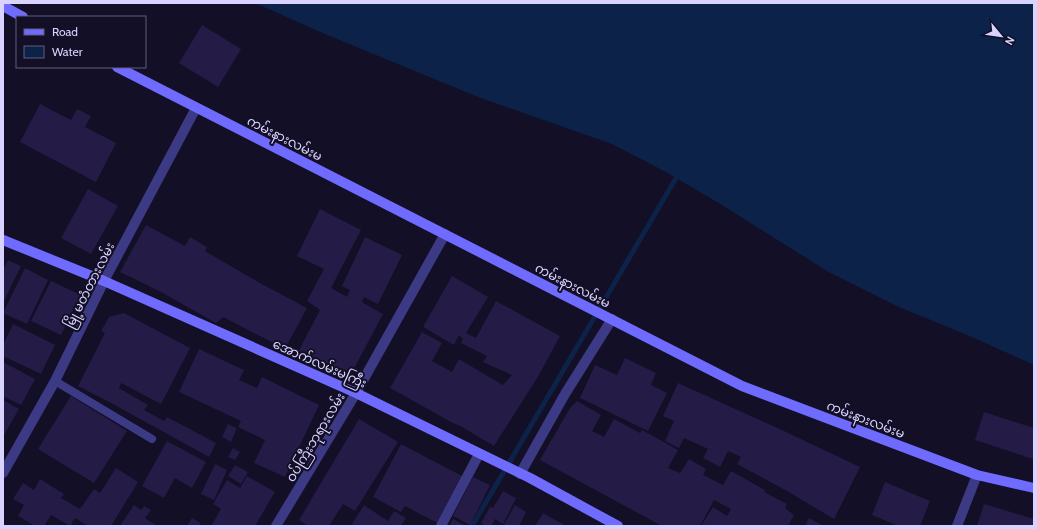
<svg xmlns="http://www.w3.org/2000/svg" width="1037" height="529" viewBox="0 0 1037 529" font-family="Cabin,'Noto Sans Myanmar',sans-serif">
	<rect width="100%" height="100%" fill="#130f26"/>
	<path fill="#0c2248" d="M255 3H1034V365L972 337 899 307 827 271 717 202 664 171 612 144 478 97 325 34Z"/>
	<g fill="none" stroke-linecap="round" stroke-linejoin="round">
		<path stroke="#0c2248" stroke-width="5" d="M472 526 679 173"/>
	</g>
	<path fill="#241b47" d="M202 25 241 49 218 87 179 63Z
		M40 104 71 120 77 109 91 116 85 127 116 143 96 182 20 142Z
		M88 189 118 206 91 254 61 238Z
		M320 209 361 230 331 288 347 297 350 290 342 286 365 237 402 255 378 304 364 297 362 302 383 314 349 378 298 352 320 310 307 301 324 269 297 256Z
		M146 225 185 246 190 237 207 247 205 251 258 282 307 308 285 349 223 317 216 323 159 291 120 272Z
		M8 260 21 266 3 303V270Z
		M25 268 48 280 27 324 3 313Z
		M452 276 488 297 466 333 476 338 496 301 560 336 539 375 494 446 462 427 451 422 390 388 422 332 442 343 432 361 452 372 459 359 503 385 512 375 483 362 487 356 461 343 463 339 459 335 454 345 423 327Z
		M51 281 81 295 61 335 31 321Z
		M124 313 190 348 161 404 121 383 119 388 148 405 144 410 164 421 167 417 216 443 209 457 111 403 78 386 105 333 101 331 109 317Z
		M13 324 55 345 41 374 3 356V345Z
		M199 349 244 370 239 380 257 388 262 377 319 405 285 477 254 463 265 440 238 427 241 421 179 392Z
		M625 358 656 373 651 385 667 393 648 431 580 398 595 365 617 375Z
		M3 362 35 379 21 405 3 396Z
		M678 383 784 431 860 467 834 519 787 491 737 464 741 457 728 451 720 467 703 458 708 449 684 438 679 448 665 441 674 421 663 416Z
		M71 396 127 431 94 483 38 449Z
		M3 400 19 409 3 437Z
		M577 401 601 415 592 431 604 437 614 419 640 433 642 430 678 450 668 468 680 473 689 459 706 469 703 475 723 485 731 471 765 490 764 492 787 504 785 508 794 515 788 526H701L713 507 727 516 731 509 714 500 700 526H662L540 460 570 408Z
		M984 412 1034 428V455L1033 459 975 440Z
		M359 419 398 442 355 511 343 504 329 526H308L299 520Z
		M228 424 237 428 231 442 222 437Z
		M167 441 206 462 192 488 175 478 164 498 142 486Z
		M401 444 464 477 439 524 405 506 401 512 373 497Z
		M233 448 240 452 235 460 228 457Z
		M215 464 227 470 214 500 201 494Z
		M235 465 248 472 241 484 228 476Z
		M116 468 138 482 111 526H88L75 518 70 526 51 515 44 526H35L18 516 24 505 13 499 23 483 34 490 40 479 64 494 61 498 80 509 94 489 100 493Z
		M247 476 275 492 255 526H211L221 509 213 504 227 480 240 488Z
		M473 477 490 485 470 525 453 516Z
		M885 482 930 501 920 526H898L872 515Z
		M503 491 516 498 503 524 495 519 491 526H486L481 523 490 507 493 508Z
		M984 504 1034 519V526H977Z
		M134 505 141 510 144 506 151 510 145 518 157 526H120Z
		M364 505 388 521 394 511 406 518 401 526H355L352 524Z
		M515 505 526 512 519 526H503Z
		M543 513 559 522 567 526H535Z
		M192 518 201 523 199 526H187Z
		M809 518 824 526H805Z
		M453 519 466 526H449Z"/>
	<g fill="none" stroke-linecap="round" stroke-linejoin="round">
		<path stroke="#3d3a85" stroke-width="8" d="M55 381 152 439"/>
		<path stroke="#3d3a85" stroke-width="10" d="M3 473 55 381 104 281 196 108
			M520 474 565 394 612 319
			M441 526 479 454
			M957 526 977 475"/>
		<path stroke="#3d3a85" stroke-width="10" d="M276 526 356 393 445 234"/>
		<path stroke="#6f6bff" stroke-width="10" d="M3 6 23 17
			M117 67 742 386 977 475 1034 488
			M3 240 104 281 356 393 530 478 618 526"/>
	</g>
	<g text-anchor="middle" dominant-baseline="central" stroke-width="4" stroke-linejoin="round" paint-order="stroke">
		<g font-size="13" fill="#d9d4ff" stroke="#130f26">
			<text transform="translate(285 138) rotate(27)">ကမ်းနားလမ်းမ</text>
			<text transform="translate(89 285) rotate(-63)">မြို့မတံတားလမ်း</text>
			<text transform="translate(573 285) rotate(27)">ကမ်းနားလမ်းမ</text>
			<text transform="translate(320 363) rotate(24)">အောက်လမ်းမကြီး</text>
			<text transform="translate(866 419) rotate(21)">ကမ်းနားလမ်းမ</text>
			<text transform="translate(315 437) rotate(-59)">ဝပ်ကြီးဘုရားလမ်း</text>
		</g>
	</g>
	<rect width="1037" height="529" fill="none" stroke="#d9d4ff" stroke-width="8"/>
	<rect x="16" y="16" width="130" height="52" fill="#130f26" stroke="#625e7d"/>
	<rect x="24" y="29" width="20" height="6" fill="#6f6bff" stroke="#625e7d"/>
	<text x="52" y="36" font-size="12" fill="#d9d4ff">Road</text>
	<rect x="24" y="46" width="20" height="12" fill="#0c2248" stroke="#625e7d"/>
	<text x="52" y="56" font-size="12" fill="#d9d4ff">Water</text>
	<g transform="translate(1001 36) rotate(119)" stroke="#130f26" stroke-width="3" paint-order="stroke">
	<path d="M0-3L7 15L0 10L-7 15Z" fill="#d9d4ff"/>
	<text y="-6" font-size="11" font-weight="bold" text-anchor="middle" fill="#d9d4ff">N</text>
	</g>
</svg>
